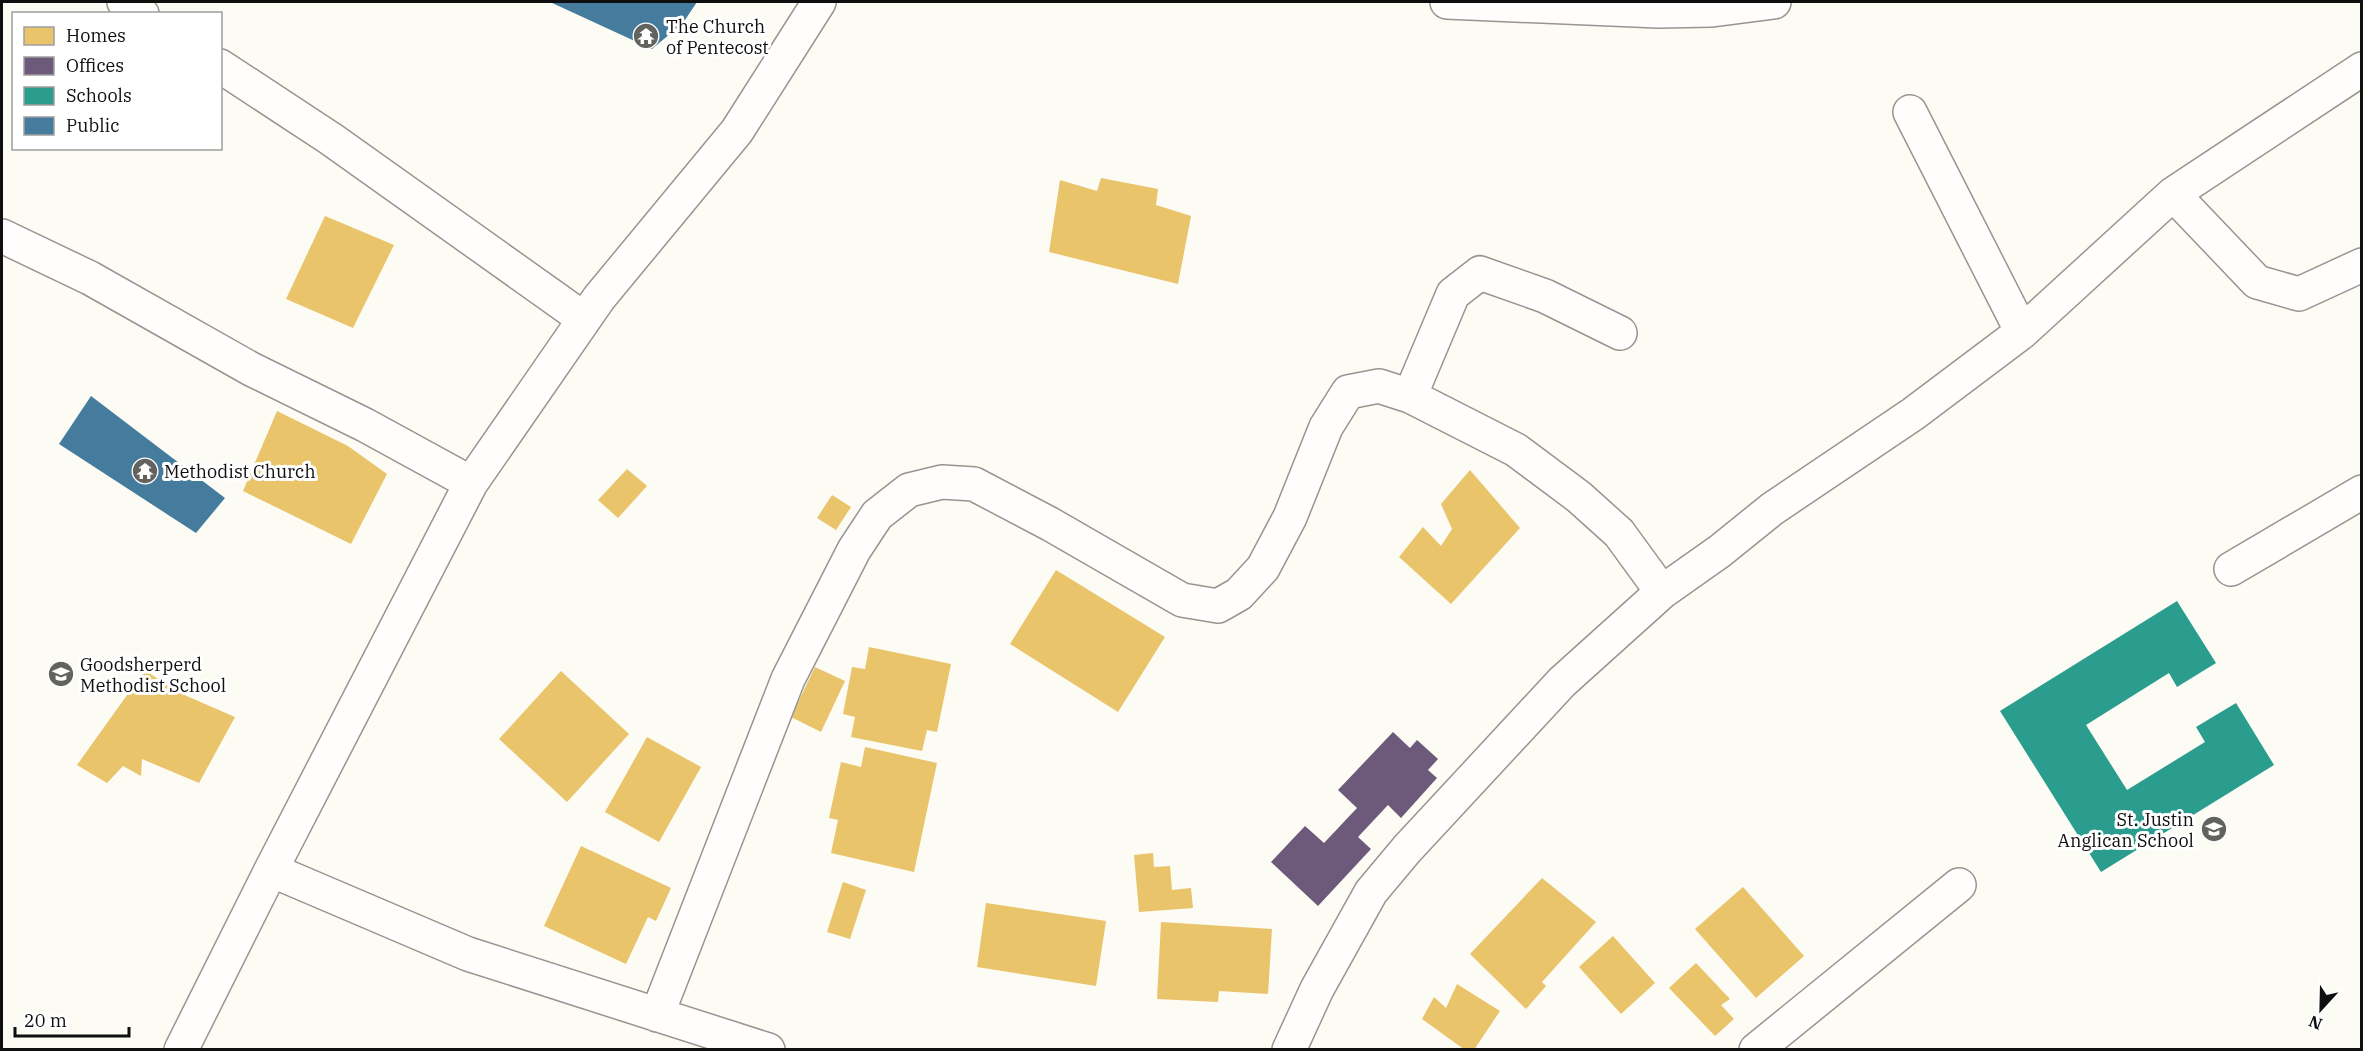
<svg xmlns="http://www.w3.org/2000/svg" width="2363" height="1051" viewBox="0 0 2363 1051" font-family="'IBM Plex Serif',serif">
	<rect width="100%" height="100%" fill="#fcfbf4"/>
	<path fill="#e9c46a" d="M1101 178 1158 189 1156 205 1191 216 1178 284 1049 252 1060 180 1097 191Z
		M325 216 394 245 353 328 286 299Z
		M277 411 348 446 387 474 351 544 243 491Z
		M627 469 647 486 618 518 598 500Z
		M1470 470 1520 528 1451 604 1399 557 1423 527 1441 546 1452 529 1441 504Z
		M832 495 851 507 836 530 817 518Z
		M1056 570 1165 637 1118 712 1010 644Z
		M869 647 951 664 937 732 927 730 922 751 851 737 855 717 843 714 852 667 865 669Z
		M815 667 845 681 821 732 791 717Z
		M145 670 175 691 235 717 199 783 142 759 141 776 123 766 107 783 77 765Z
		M561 671 629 734 567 802 499 739Z
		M647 737 701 767 659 842 605 812Z
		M865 747 937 763 914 872 831 853 838 820 829 818 841 762 861 767Z
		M581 846 671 888 656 921 648 917 626 964 544 926Z
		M1153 853 1154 867 1170 866 1172 890 1191 888 1193 908 1139 912 1134 855Z
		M1542 878 1596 922 1542 982 1546 986 1526 1009 1470 954Z
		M843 882 866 890 850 939 827 932Z
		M1743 887 1804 956 1756 998 1695 929Z
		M986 903 1106 921 1096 986 977 967Z
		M1161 922 1272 929 1268 994 1219 991 1218 1002 1157 999Z
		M1613 936 1655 983 1621 1014 1579 967Z
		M1696 963 1730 999 1721 1005 1734 1019 1715 1036 1669 988Z
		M1457 984 1500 1011 1474 1050H1465L1422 1019 1434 997 1446 1008Z"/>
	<path fill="#6d597a" d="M1393 732 1410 748 1417 740 1438 759 1428 770 1437 778 1401 818 1388 805 1358 837 1371 849 1318 906 1271 862 1305 826 1324 843 1357 808 1338 790Z"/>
	<path fill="#2a9d8f" d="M2177 601 2216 663 2177 687 2169 673 2086 725 2127 790 2205 742 2196 727 2236 703 2274 765 2101 872 2000 711Z"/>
	<path fill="#457b9d" d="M550 2H697L683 23 652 49Z
		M91 396 225 498 196 533 59 444Z"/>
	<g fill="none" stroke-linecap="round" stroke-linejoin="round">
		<g stroke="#969592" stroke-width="36">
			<path id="minor" d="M124 2 142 14
				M1447 2 1658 11 1712 10 1774 2
				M220 66 331 139 584 319
				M1910 112 2022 332
				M2173 194 2257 282 2299 294 2362 265
				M2 236 90 278 251 369 365 425 471 483
				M1410 396 1453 294 1480 273 1545 296 1620 333
				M2231 569 2362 492
				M1662 592 1720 551 1772 509 1913 414 2022 332 2173 194 2362 69
				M271 870 468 954 768 1050
				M657 1015 788 679 854 550 877 515 909 490 942 482 974 484 1050 524 1182 600 1218 606 1239 594 1263 568 1290 517 1326 427 1348 392 1379 386 1410 396 1516 450 1579 497 1619 533 1662 592 1562 682 1407 849 1371 892 1317 989 1289 1050
				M181 1050 271 870 471 483 599 298 737 131 819 2
				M1756 1050 1959 885"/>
		</g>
		<use href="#minor" stroke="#fffefd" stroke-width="33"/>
	</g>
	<defs>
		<g id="temple-disc" transform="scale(1.35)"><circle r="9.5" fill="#62625f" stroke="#fff"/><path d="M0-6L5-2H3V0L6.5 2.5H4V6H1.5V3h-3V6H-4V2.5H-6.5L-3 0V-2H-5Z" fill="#fff"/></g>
		<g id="school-disc" transform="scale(1.35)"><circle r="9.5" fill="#62625f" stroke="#fff"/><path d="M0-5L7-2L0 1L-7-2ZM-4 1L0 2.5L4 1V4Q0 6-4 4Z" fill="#fff"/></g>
	</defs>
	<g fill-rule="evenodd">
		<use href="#temple-disc" x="646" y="36"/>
		<use href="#temple-disc" x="145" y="471"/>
		<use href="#school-disc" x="61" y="674"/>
		<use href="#school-disc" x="2214" y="829"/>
	</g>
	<g text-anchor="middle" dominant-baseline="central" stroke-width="6" stroke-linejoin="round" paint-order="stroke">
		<g font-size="18" fill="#0f0f0f" stroke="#fff" text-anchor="start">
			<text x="666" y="26">The Church<tspan x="666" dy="21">of Pentecost</tspan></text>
			<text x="164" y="471">Methodist Church</text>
			<text x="80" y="664">Goodsherperd<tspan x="80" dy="21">Methodist School</tspan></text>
			<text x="2194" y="819" text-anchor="end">St. Justin<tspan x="2194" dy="21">Anglican School</tspan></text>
		</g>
	</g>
	<rect width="2363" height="1051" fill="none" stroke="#0f0f0f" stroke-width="6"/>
	<rect x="12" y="12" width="210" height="138" fill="#ffffff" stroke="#9f9f9f" stroke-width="1.5"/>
	<rect x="24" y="27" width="30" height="18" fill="#e9c46a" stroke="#9f9f9f" stroke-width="1.5"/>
	<text x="66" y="42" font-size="18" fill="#0f0f0f">Homes</text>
	<rect x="24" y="57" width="30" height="18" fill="#6d597a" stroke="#9f9f9f" stroke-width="1.5"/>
	<text x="66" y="72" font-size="18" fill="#0f0f0f">Offices</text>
	<rect x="24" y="87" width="30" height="18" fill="#2a9d8f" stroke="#9f9f9f" stroke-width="1.5"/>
	<text x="66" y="102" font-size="18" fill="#0f0f0f">Schools</text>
	<rect x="24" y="117" width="30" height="18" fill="#457b9d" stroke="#9f9f9f" stroke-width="1.5"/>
	<text x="66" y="132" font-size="18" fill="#0f0f0f">Public</text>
	<g transform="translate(2321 1009) rotate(202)" stroke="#ffffff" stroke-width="4.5" paint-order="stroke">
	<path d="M0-4.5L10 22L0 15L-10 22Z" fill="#0f0f0f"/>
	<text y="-9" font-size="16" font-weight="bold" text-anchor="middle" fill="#0f0f0f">N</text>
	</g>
	<path d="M15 1027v9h114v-9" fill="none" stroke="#0f0f0f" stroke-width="3"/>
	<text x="24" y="1027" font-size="18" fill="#0f0f0f" stroke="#ffffff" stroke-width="4.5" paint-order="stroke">20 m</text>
</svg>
